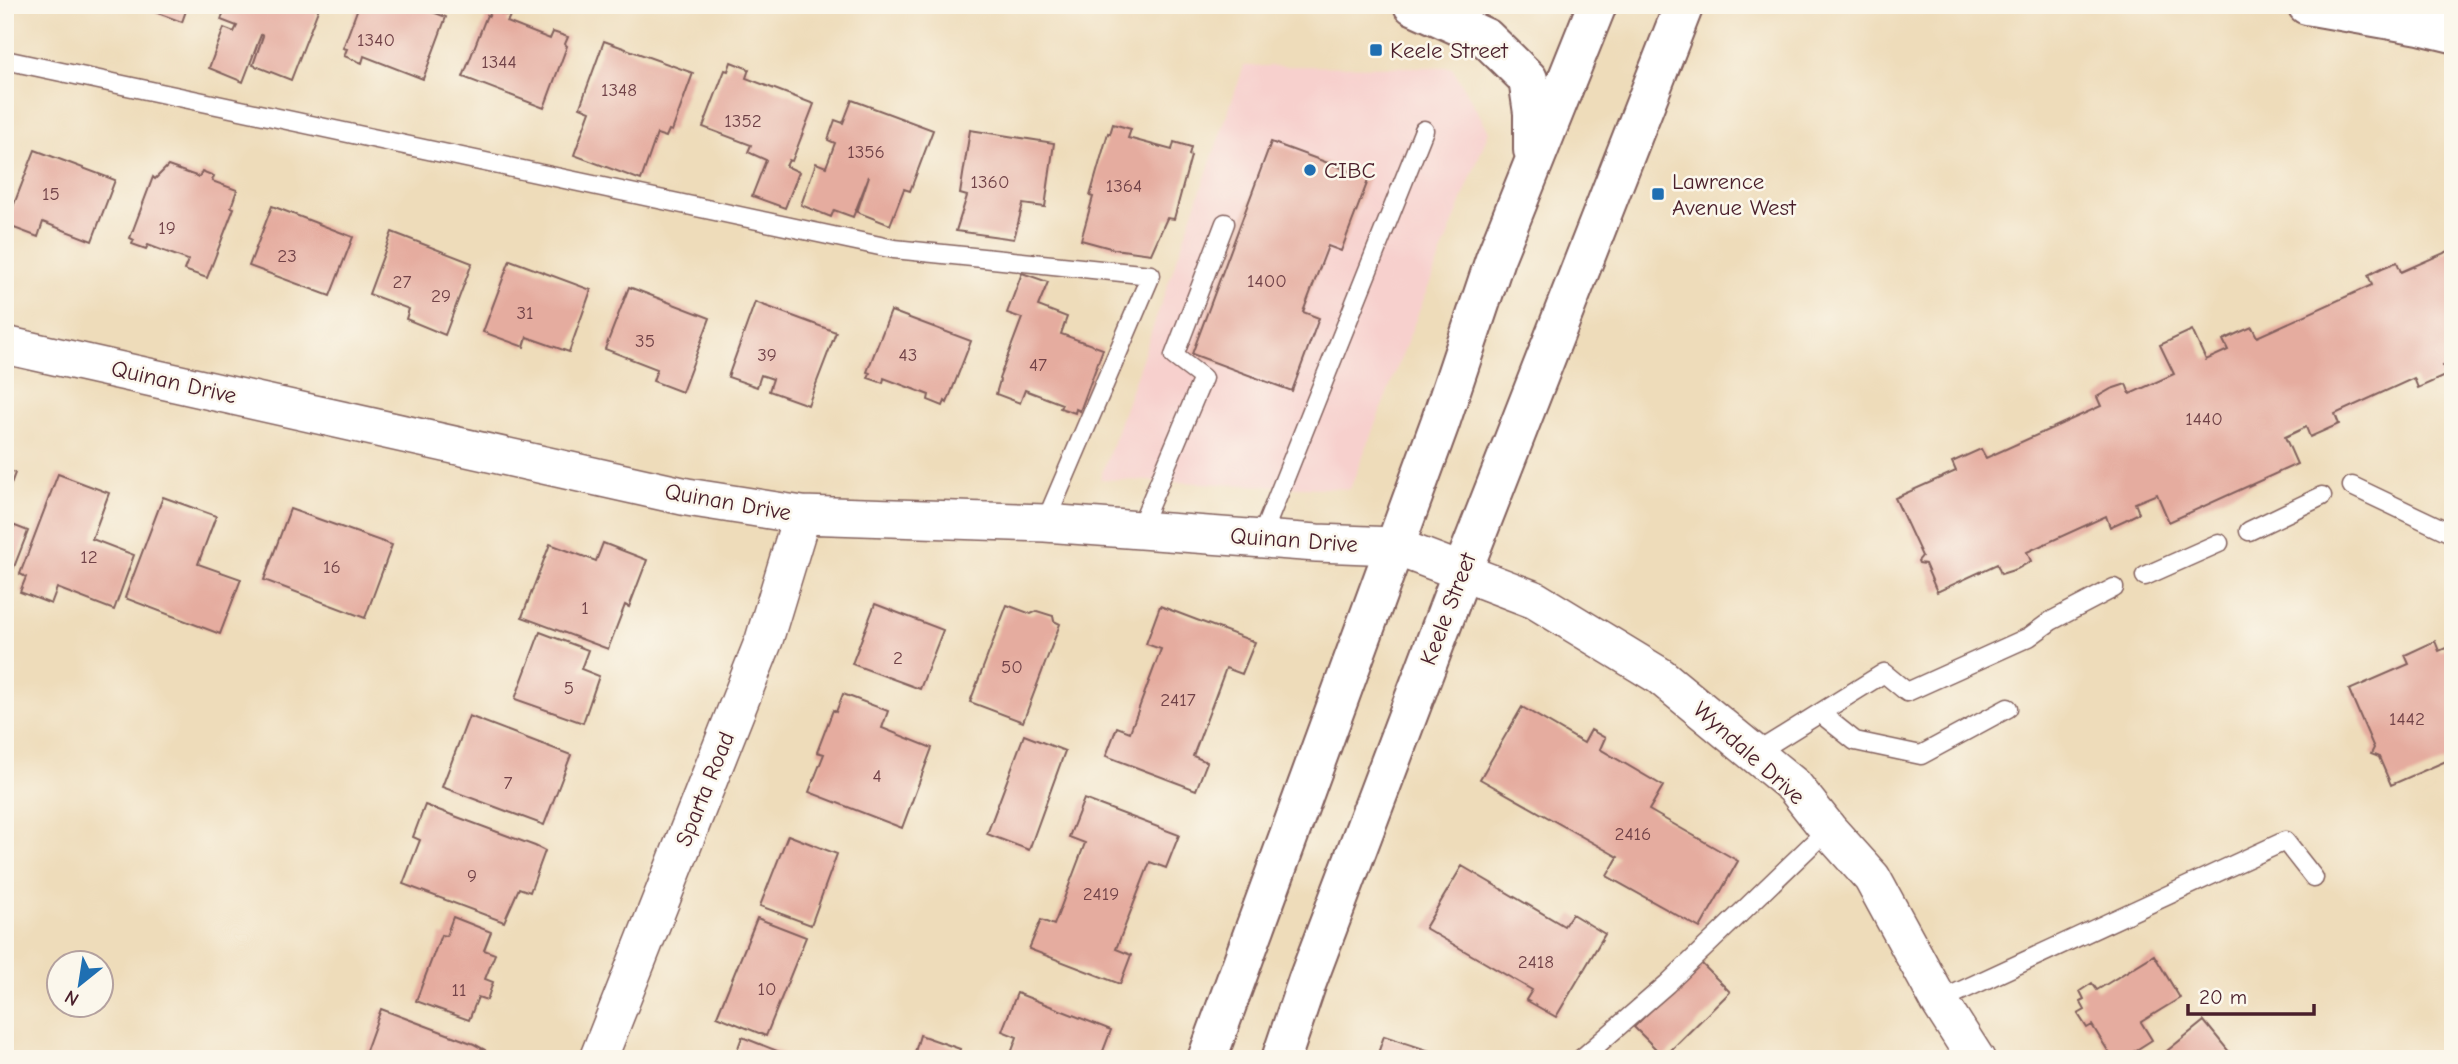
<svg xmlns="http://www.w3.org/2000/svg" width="2458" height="1064" viewBox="0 0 2458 1064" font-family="'Comic Neue',sans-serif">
	<rect width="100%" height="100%" fill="#fbf7ec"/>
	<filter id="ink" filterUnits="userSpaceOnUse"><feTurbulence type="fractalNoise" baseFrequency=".0143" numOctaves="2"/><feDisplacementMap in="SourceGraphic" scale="14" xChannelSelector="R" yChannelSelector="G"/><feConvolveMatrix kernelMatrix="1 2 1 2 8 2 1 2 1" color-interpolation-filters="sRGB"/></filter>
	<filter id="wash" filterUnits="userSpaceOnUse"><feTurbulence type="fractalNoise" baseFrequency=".00686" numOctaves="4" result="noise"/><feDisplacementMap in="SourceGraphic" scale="28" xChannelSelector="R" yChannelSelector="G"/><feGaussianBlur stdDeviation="1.57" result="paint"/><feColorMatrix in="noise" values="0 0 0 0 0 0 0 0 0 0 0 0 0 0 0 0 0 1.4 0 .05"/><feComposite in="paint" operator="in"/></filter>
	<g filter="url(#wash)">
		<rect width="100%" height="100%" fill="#eedcba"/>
		<path fill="#f7d0cd" d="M1244 66 1452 67 1489 131 1350 489 1100 479Z"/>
		<g id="blocks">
			<path fill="#e5ac9f" d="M136 5H188L182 22Z
				M226 5H320L291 80 253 65 263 36 261 35 243 82 209 68 224 28 234 32 237 26 221 20Z
				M359 5H414L446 17 423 79 364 56 362 63 344 56 347 49 343 48Z
				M491 10 510 16 507 22 550 39 553 32 568 37 565 44 567 46 544 108 463 77 487 15 489 16Z
				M604 41 693 73 672 131 669 130 666 137 657 134 641 180 574 155 590 111 580 107Z
				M731 62 749 69 746 78 814 104 792 161 789 160 786 166 799 172 785 208 752 196 766 160 748 152 751 145 703 127 725 70 728 71Z
				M852 100 933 130 910 191 904 189 890 225 857 212 869 176 853 217 834 210 831 217 801 205 816 163 826 167 835 143 828 140 835 120 843 123Z
				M1113 124 1131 129 1128 138 1172 150 1174 142 1191 147 1189 155 1191 156 1174 219 1167 218 1151 254 1114 249 1081 240 1093 197 1090 196 1108 133 1110 134Z
				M970 130 1054 143 1045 207 1023 204 1014 239 956 231 967 196 960 194Z
				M1271 142 1369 178 1341 251 1328 246 1303 312 1319 318 1292 391 1192 354Z
				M35 150 115 180 92 241 43 222 38 237 6 225Z
				M168 166 199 177 202 171 214 176 212 181 237 190 231 207 234 208 207 278 184 270 188 260 148 245 146 249 132 244 134 240 130 238 153 177 155 179Z
				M272 206 353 237 330 296 249 266Z
				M392 232 472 263 445 335 406 319 409 309 369 294Z
				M2453 249V362L2443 366 2447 375 2418 388 2414 378 2335 414 2339 424 2310 437 2306 427 2285 437 2297 464 2169 522 2157 494 2135 503 2139 513 2125 520 2110 527 2106 516 2027 552 2031 561 2017 569 2001 574 1997 564 1937 592 1925 564 1919 563 1918 561 1922 556 1895 498 1956 471 1952 462 1981 449 1986 458 2101 406 2097 397 2111 389 2126 384 2130 394 2174 374 2160 345 2192 330 2206 360 2228 350 2223 340 2238 333 2252 327 2257 337 2372 285 2368 275 2382 268 2397 262 2401 272Z
				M510 260 591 290 569 352 527 337 524 347 483 332Z
				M1022 273 1048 282 1038 306 1067 317 1061 334 1103 349 1080 411 1076 409 1075 413 1060 408 1062 404 1025 390 1020 403 996 394 1000 380 999 379 1022 318 1007 313Z
				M629 287 710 318 682 392 653 381 657 369 605 349Z
				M755 302 836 332 808 405 769 391 773 379 761 375 757 387 728 377Z
				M891 311 971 341 947 403 945 401 943 406 928 400 929 395 884 378 883 383 868 378 870 373 867 372Z
				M5 469 15 473 6 497H5Z
				M58 474 109 493 92 539 134 555 114 610 57 588 51 604 20 592 26 577 20 574Z
				M163 497 216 516 198 564 241 579 220 634 125 598Z
				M290 509 392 545 365 618 264 580Z
				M5 522 28 531 7 585 5 584Z
				M603 543 647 560 629 607 625 605 608 649 522 617 550 544 596 561Z
				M875 604 943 630 920 689 852 664Z
				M1007 605 1031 614 1037 611 1053 616 1054 621 1060 624 1023 722 970 702Z
				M1160 606 1255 642 1242 674 1226 668 1193 756 1207 762 1196 790 1106 756 1117 727 1130 732 1161 649 1146 644Z
				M540 632 588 650 581 669 599 676 583 723 515 699Z
				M2435 641 2439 651 2453 645V758L2391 785 2379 757 2371 754 2374 748 2349 690 2409 664 2405 655Z
				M843 694 888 711 882 728 932 748 902 828 809 792 824 754 817 752 833 710 836 712Z
				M1522 707 1584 743 1591 730 1605 738 1600 749 1663 786 1649 810 1738 861 1700 928 1607 876 1618 857 1480 779Z
				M469 716 571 755 544 825 442 787Z
				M1024 735 1065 751 1029 850 987 834Z
				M1084 799 1179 835 1166 868 1150 862 1116 949 1131 955 1120 984 1029 949 1041 920 1054 925 1085 843 1069 837Z
				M425 805 535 846 545 851 530 892 519 888 504 922 403 884 420 840 413 837Z
				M788 835 837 854 811 925 760 906Z
				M1462 866 1564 926 1572 914 1605 934 1556 1017 1526 1000 1532 990 1425 928Z
				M453 917 491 932 484 950 495 954 485 979 493 982 487 1000 478 997 469 1020 416 1001 441 935 446 936Z
				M757 918 806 937 766 1036 717 1016Z
				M2154 955 2180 998 2141 1022 2152 1040 2122 1059H2113L2092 1025 2087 1028 2078 1014 2085 1010 2080 1001 2084 999 2080 991 2092 983 2097 990Z
				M1700 962 1730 992 1664 1057 1634 1027Z
				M1017 993 1111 1030 1100 1059 1083 1056 1081 1059H1009L1017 1037 1002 1031Z
				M381 1009 474 1044 485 1050 482 1059H363Z
				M2204 1021 2235 1059H2157Z
				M920 1035 960 1049 957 1059H913Z
				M1384 1036 1451 1058 1450 1059H1376Z
				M742 1037 785 1054 783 1059H734Z"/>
		</g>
	</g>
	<g filter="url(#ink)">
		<use href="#blocks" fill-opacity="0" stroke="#83615d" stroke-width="2"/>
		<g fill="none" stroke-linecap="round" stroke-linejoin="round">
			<g stroke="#83615d" stroke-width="21">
				<path id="service" d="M5 60 894 249 1151 275 1045 523
					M2352 486 2453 534
					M1139 530 1203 378 1174 356 1225 223
					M2249 531 2322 496
					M1261 538 1424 130
					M2145 576 2219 543
					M1820 713 1855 741 1921 755 2008 708
					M1754 754 1884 673 1907 692 2029 637 2051 621 2114 588
					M1939 1001 2285 841 2314 878
					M1581 1059 1667 984 1828 829"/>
			</g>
			<g stroke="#83615d" stroke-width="40">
				<path id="minor" d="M5 345 687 497 802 515 1045 523 1317 543 1394 546 1535 600 1660 676 1794 786 1828 829 1872 878 1939 1001 1976 1059
					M598 1059 764 640 802 515"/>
			</g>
			<g stroke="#83615d" stroke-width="42">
				<path id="secondary" d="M1413 5 1486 38 1528 79 1533 113V150
					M2307 5 2420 25 2453 33
					M1207 1059 1440 423 1495 259 1597 5
					M1281 1059 1307 982 1462 572 1684 5"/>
			</g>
			<use href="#service" stroke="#fff" stroke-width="18"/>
			<use href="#minor" stroke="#fff" stroke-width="37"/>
			<use href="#secondary" stroke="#fff" stroke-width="38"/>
		</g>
	</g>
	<g fill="#1f6fb2" stroke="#fbf7ec" stroke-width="2.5">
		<rect x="1369" y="43" width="14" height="14" rx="3.5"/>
		<circle cx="1310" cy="170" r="7"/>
		<rect x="1651" y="187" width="14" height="14" rx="3.5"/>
	</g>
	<g text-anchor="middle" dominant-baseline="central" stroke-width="5" stroke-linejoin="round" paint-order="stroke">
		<g font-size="19" fill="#714248">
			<text x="376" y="40">1340</text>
			<text x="499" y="62">1344</text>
			<text x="619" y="90">1348</text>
			<text x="743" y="121">1352</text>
			<text x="866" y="152">1356</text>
			<text x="990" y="182">1360</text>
			<text x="1124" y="186">1364</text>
			<text x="51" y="194">15</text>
			<text x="167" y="228">19</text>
			<text x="287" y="256">23</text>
			<text x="1267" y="281">1400</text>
			<text x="402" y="282">27</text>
			<text x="441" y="296">29</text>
			<text x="525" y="313">31</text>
			<text x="645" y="341">35</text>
			<text x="767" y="355">39</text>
			<text x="908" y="355">43</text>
			<text x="1038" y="365">47</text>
			<text x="2204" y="419">1440</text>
			<text x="89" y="557">12</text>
			<text x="332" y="567">16</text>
			<text x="585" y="608">1</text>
			<text x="898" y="658">2</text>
			<text x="1012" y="667">50</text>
			<text x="569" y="688">5</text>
			<text x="1178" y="700">2417</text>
			<text x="2407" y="719">1442</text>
			<text x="877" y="776">4</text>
			<text x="508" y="783">7</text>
			<text x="1633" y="834">2416</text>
			<text x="472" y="876">9</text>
			<text x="1101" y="894">2419</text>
			<text x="1536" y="962">2418</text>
			<text x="767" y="989">10</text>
			<text x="459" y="990">11</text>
		</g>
		<g font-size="23" fill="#4a1f2b" stroke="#fbf7ec" text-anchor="start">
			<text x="1390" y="50">Keele Street</text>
			<text x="1324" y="170">CIBC</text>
			<text x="1672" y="181">Lawrence<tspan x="1672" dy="26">Avenue West</tspan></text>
		</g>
		<g font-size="23" fill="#4a1f2b" stroke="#fbf7ec">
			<text transform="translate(174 382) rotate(13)">Quinan Drive</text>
			<text transform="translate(728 502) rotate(10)">Quinan Drive</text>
			<text transform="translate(1294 540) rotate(4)">Quinan Drive</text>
			<text transform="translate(1448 609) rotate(-69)">Keele Street</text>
			<text transform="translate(1749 753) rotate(42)">Wyndale Drive</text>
			<text transform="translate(705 789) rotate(-68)">Sparta Road</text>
		</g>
	</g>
	<rect width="2458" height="1064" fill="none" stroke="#fbf7ec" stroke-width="28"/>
	<g transform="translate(80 984) rotate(210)"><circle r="33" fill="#fbf7ec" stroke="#b4a19f" stroke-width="2"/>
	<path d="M0-5L12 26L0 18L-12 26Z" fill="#1f6fb2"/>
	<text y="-10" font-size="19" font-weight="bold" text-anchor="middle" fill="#4a1f2b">N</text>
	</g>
	<path d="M2188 1004v10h126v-10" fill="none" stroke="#4a1f2b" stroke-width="3.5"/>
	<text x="2199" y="1004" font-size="21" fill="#4a1f2b" stroke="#fbf7ec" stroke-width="5" paint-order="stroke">20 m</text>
</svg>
